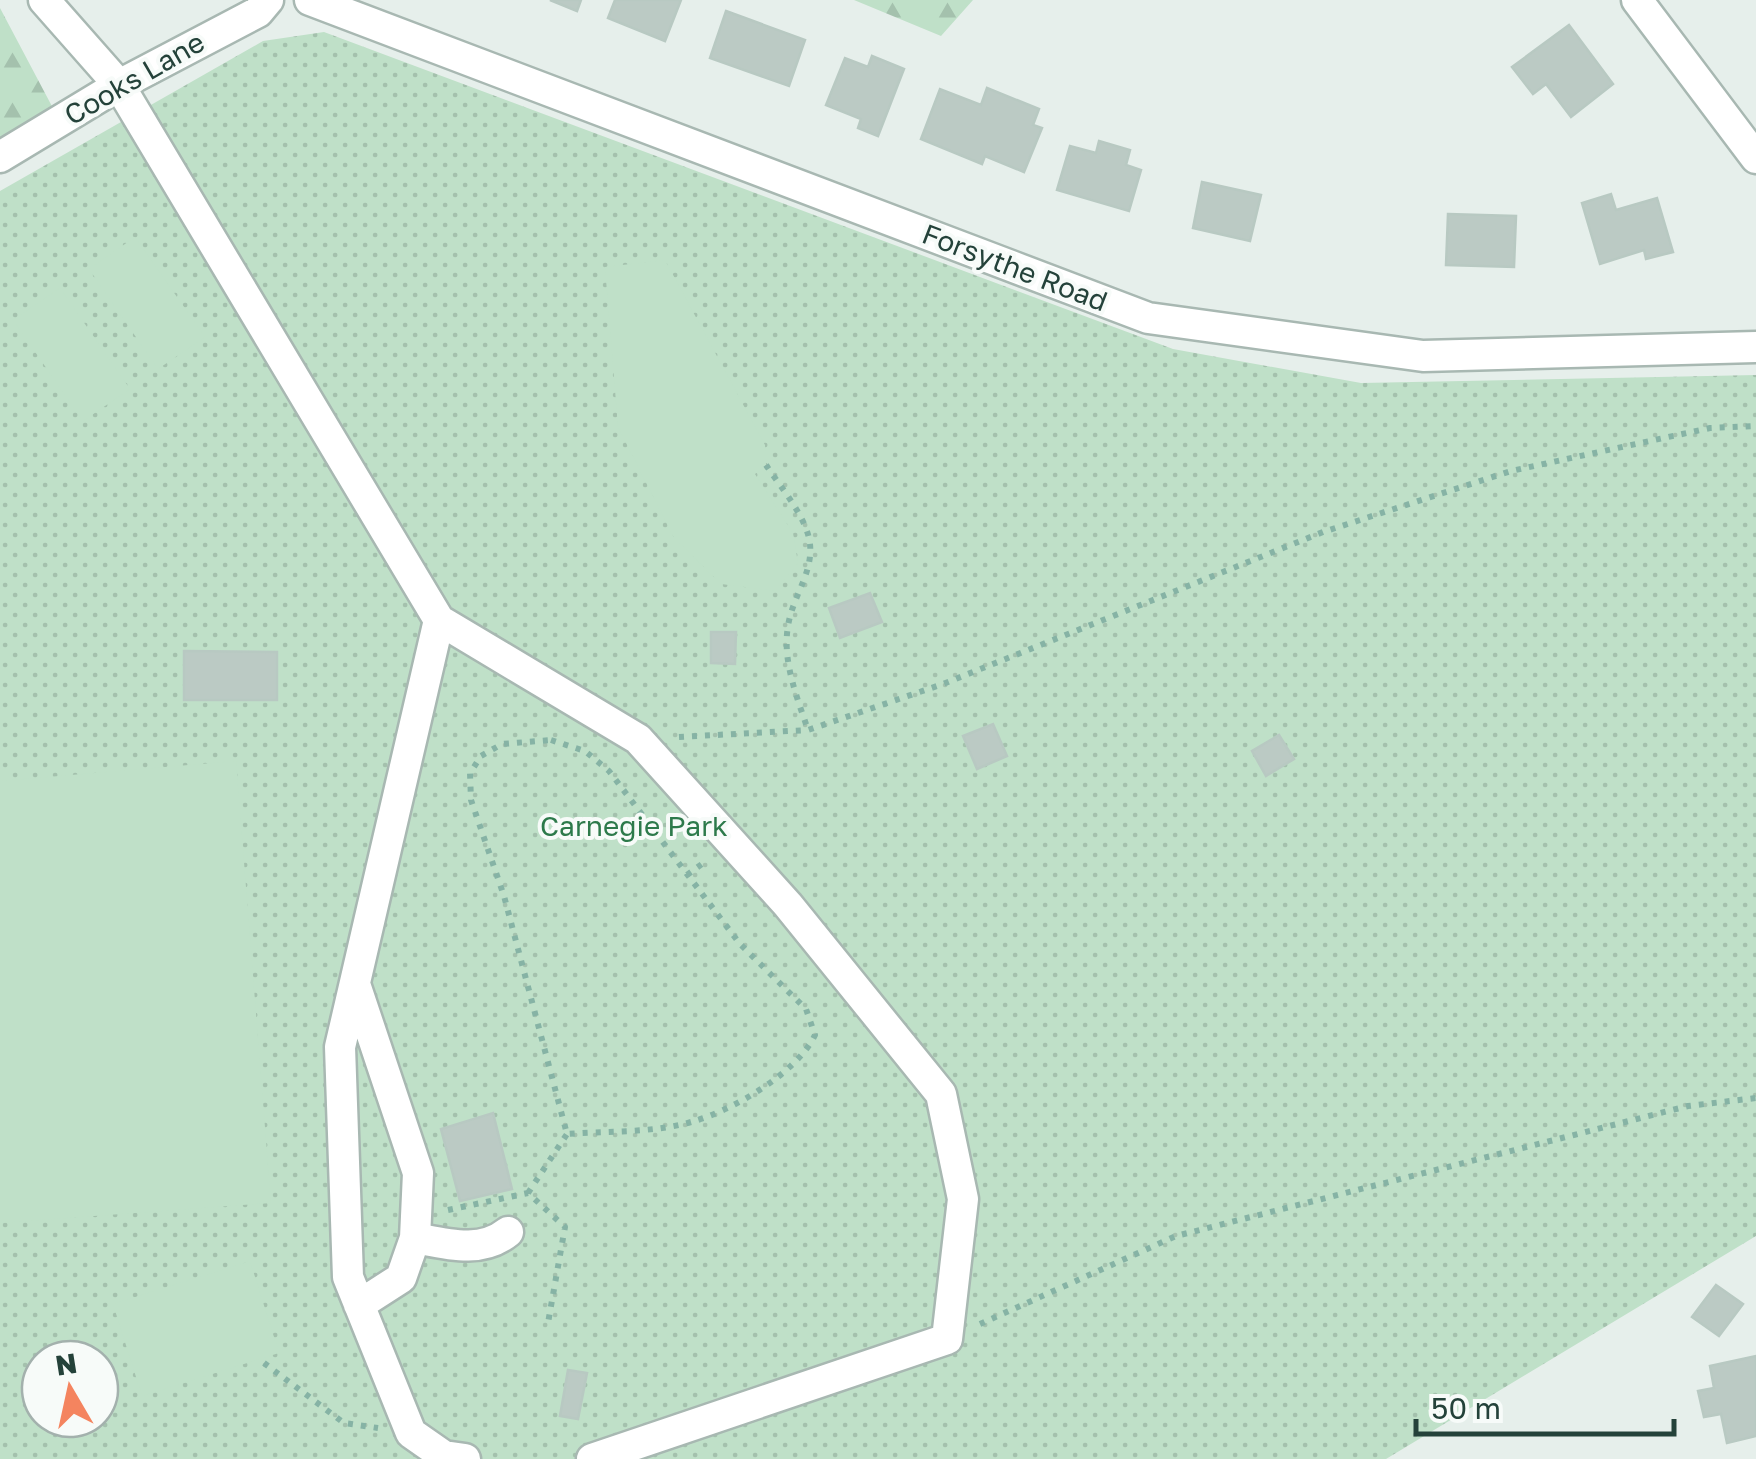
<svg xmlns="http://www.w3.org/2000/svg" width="1756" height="1459" viewBox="0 0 1756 1459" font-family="'Golos Text',sans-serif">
	<defs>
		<pattern id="grass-dots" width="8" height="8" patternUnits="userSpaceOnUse" patternTransform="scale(2.5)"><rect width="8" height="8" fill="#bfe0c8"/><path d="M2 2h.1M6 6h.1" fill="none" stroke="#a4c1ad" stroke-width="1.8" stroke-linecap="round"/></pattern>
		<pattern id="forest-firs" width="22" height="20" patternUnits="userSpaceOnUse" patternTransform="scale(2.5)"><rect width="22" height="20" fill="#bfe0c8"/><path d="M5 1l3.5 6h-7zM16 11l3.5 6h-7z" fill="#a4c1ad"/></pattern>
	</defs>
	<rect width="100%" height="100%" fill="#e6efeb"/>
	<path fill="url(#grass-dots)" fill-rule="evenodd" d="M324 32 1173 349 1361 383 1756 375V1236L1386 1459H0V191L263 41ZM40 1359H100V1419H40Z"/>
	<path fill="url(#forest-firs)" d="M854 0H973L941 36Z
		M0 8 55 112 0 143Z"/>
	<path fill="#bfe0c8" d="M135 237 205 337 158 369 89 269Z
		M665 260 765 445 766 465 755 474 793 533 798 563 775 591 721 584 674 538 618 427 605 267Z
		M60 288 130 389 83 421 13 320Z
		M236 761 271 1203 0 1223V781Z
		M250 1261 279 1353 142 1396 113 1304Z"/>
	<path fill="#bbcac4" stroke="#b8c9c2" stroke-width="2.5" d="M550 0H581L577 11Z
		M615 0H681L665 41 608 18Z
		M726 11 805 40 789 86 710 58Z
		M1569 25 1613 84 1571 117 1546 84 1533 94 1512 67Z
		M872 56 904 69 878 136 858 128 861 119 826 105 845 58 868 67Z
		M987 88 1039 109 1033 125 1042 128 1024 172 985 156 982 164 921 139 940 89 981 105Z
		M1099 141 1130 150 1126 165 1141 170 1129 211 1057 190 1070 146 1096 153Z
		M1202 182 1261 195 1250 241 1193 228Z
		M1611 194 1616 210 1657 198 1673 252 1646 259 1644 250 1600 264 1582 203Z
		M1448 214 1516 216 1514 267 1446 265Z
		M870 593 882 622 840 638 829 608Z
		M711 632H736L735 664 711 663Z
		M184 651 277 652V700H184Z
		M993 724 1007 756 977 769 963 736Z
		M1279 735 1294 759 1266 776 1252 751Z
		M493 1113 512 1189 460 1201 441 1129Z
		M1716 1285 1743 1304 1719 1336 1692 1317Z
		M1756 1356V1436L1727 1443 1721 1414 1704 1417 1698 1391 1714 1388 1710 1366Z
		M568 1370 587 1373 578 1419 560 1416Z"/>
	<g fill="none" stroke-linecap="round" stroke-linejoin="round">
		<g stroke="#a8b8b2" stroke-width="35">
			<path id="minor" d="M44 0 119 85 439 620 638 739 788 905 941 1094 963 1199 947 1339 592 1459
				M310 0 1148 318 1423 356 1756 347
				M1637 0 1756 158
				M0 157 119 85 258 12 268 0
				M439 620 340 1047 348 1277 411 1433 444 1456 465 1459
				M355 984 418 1173 415 1238 401 1278 359 1305
				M415 1238C447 1244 481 1254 508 1232"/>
		</g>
		<path stroke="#86b3a5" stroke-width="6" stroke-dasharray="5 8" stroke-linecap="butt" d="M766 465C780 486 803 513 809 538 816 570 793 594 788 626 782 661 797 697 808 730
			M679 737 808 730 943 684 1323 532 1511 471 1710 428 1756 426
			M551 740 585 751 609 771 740 944 806 1009 815 1035C797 1073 732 1111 691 1122 653 1133 607 1131 567 1134L504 896 471 800 470 773 481 756 502 744Z
			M687 875 706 861
			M528 1193 567 1134
			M448 1210 528 1193 565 1227 548 1323
			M980 1324 1176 1236 1688 1106 1756 1098
			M264 1363 344 1423 378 1428"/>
		<use href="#minor" stroke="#fff" stroke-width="30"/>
	</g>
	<g text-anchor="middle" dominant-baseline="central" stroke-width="8" stroke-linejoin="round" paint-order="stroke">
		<g font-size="28" fill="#24423a" stroke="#f7fbf9">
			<text transform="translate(134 78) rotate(-30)">Cooks Lane</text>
			<text transform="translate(1015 267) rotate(21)">Forsythe Road</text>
		</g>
		<g font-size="28" fill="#2d7a4b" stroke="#f7fbf9">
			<text x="634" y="825">Carnegie Park</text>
		</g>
	</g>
	<g transform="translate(70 1389) rotate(351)"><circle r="48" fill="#f7fbf9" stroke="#a3b1ad" stroke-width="2.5"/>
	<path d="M0-8L18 38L0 25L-18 38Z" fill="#f4845f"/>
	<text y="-15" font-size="28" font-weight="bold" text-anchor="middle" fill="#24423a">N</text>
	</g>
	<path d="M1416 1419v15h258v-15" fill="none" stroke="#24423a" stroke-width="5"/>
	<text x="1431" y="1419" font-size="30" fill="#24423a" stroke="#f7fbf9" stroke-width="8" paint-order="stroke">50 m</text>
</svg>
